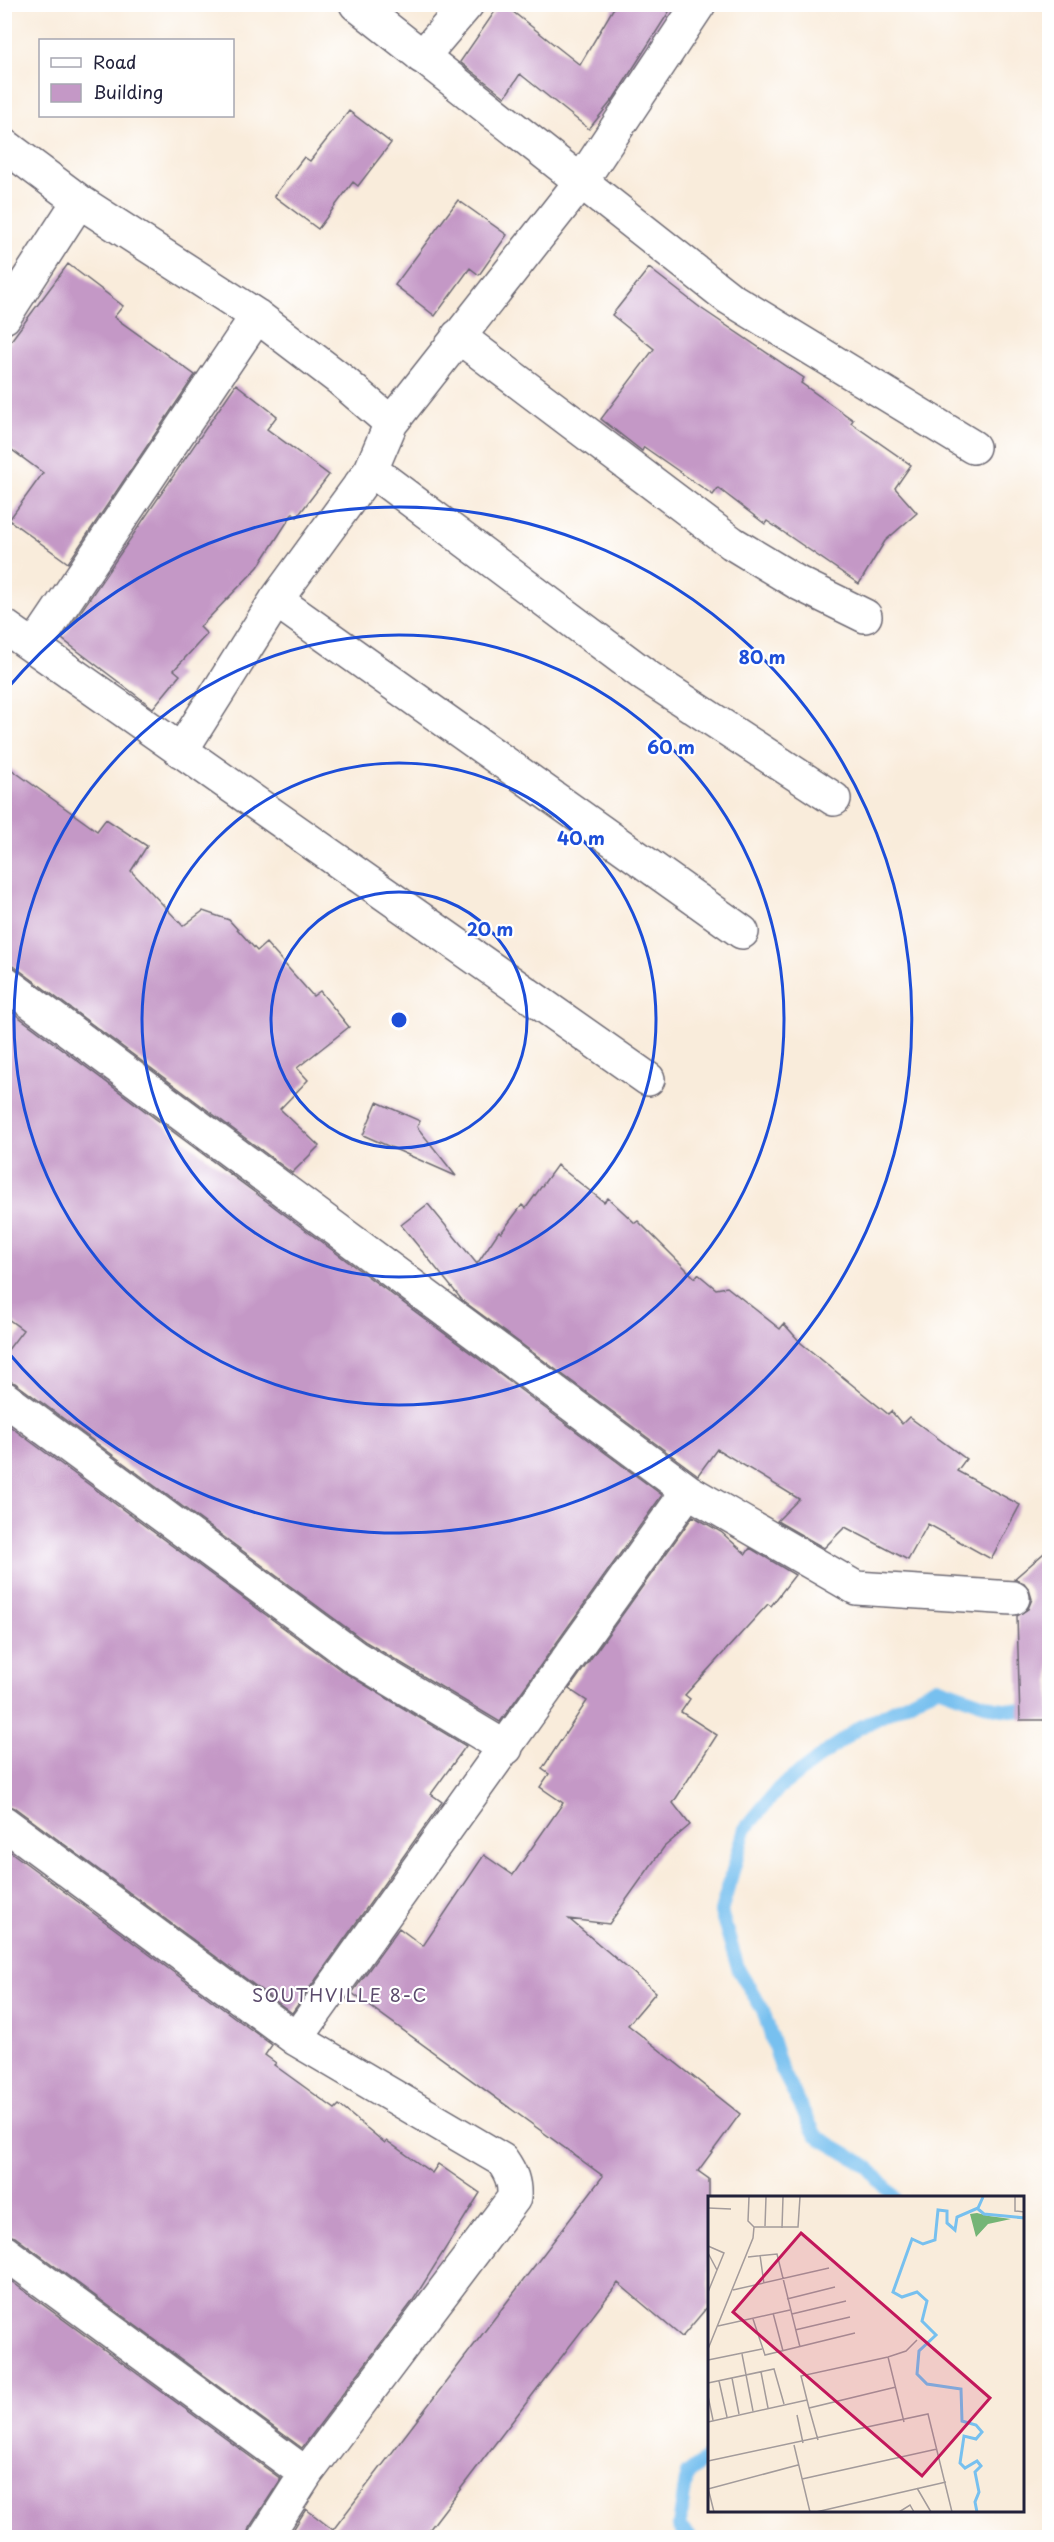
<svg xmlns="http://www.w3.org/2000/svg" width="1054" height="2542" viewBox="0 0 1054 2542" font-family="'Playpen Sans',sans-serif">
	<rect width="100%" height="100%" fill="#fff"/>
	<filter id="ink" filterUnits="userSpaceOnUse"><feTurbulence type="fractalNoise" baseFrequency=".0167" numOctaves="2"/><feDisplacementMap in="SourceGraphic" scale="12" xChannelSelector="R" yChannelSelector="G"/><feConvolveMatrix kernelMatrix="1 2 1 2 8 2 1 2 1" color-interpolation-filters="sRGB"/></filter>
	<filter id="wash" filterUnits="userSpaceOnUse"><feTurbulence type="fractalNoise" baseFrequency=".008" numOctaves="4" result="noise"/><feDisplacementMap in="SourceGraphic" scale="24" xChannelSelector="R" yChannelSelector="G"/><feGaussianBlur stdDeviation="1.35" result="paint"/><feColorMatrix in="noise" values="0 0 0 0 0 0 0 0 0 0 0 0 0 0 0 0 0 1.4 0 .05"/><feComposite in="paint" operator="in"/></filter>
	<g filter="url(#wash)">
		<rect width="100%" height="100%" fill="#f9ecdb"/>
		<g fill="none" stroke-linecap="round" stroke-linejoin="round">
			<path stroke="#77c0ef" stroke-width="14" d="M894 2197 866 2165 816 2136 781 2068 763 2010 739 1971 721 1912 745 1829 779 1788 857 1729 937 1687 996 1708 1036 1713
				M690 2538 679 2526 687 2474 709 2457"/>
		</g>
		<g id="blocks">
			<path fill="#c498c6" d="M500 4H503L580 65 616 4H674L614 98 589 129 520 74 505 97 460 62Z
				M349 111 391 143 358 186 353 182 318 229 274 196 304 157 310 161Z
				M458 200 507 235 479 275 470 268 435 316 395 285Z
				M68 264 123 306 114 317 195 375 68 563 9 520 43 473 4 444V350Z
				M649 268 702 309 804 378 801 383 853 420 851 423 911 465 895 488 917 513 885 541 859 584 767 521 765 524 718 488 713 495 644 447 642 451 601 419 654 349 612 315Z
				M236 384 277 416 267 429 329 475 297 517 293 513 258 567 200 627 207 634 174 670 180 675 153 708 62 639Z
				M4 764 97 831 106 819 147 846 131 871 183 926 203 911 229 920 257 951 266 943 313 996 320 991 349 1027 297 1068 308 1080 280 1109 319 1146 292 1173 15 967 4 964Z
				M4 1006 662 1495 500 1722 366 1642 15 1383 4 1380V1355L23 1330 4 1316Z
				M377 1102 420 1121 417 1127 456 1176 363 1135Z
				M557 1165 604 1202 608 1198 635 1223 638 1221 695 1278 698 1274 716 1289 727 1287 780 1329 784 1324 801 1343 888 1414 891 1411 902 1424 909 1417 966 1459 957 1471 1020 1505 991 1559 928 1524 908 1560 845 1527 824 1548 777 1521 799 1499 717 1449 698 1475 462 1300 401 1225 428 1204 477 1264 499 1231 501 1233 522 1205 526 1208Z
				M4 1422 345 1673 466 1746 431 1794 442 1802 292 2013 15 1808 4 1805Z
				M693 1516 721 1532 746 1554 750 1548 795 1575 771 1606 768 1604 685 1695 690 1699 681 1712 717 1735 673 1803 690 1825 664 1847 609 1924 569 1919 656 1992 628 2025 740 2114 698 2171 709 2179V2305L682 2337 618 2283 423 2538H288L306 2509 333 2530 603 2176 352 1993 399 1928 423 1946 484 1855 513 1875 563 1803 540 1787 549 1774 542 1769 587 1701 569 1689Z
				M1050 1548V1720H1020L1017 1616 1028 1609 1032 1599 1029 1589 1024 1583 1014 1579Z
				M4 1847 272 2045 265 2055 276 2063 274 2065 335 2109 339 2105 385 2143 387 2141 432 2173 438 2164 480 2193 412 2302 302 2448 15 2237 4 2234Z
				M4 2276 281 2479 249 2528 246 2538H4Z"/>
		</g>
	</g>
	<g filter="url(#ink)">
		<use href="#blocks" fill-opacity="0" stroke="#6d6973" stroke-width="1.5"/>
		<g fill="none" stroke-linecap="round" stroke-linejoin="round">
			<g stroke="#6d6973" stroke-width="36">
				<path id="minor" d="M356 4 729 298 973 447
					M422 57 467 4
					M4 145 79 201 257 316 341 380 391 423
					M4 317 79 201
					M458 336 732 543 798 583 865 616
					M371 470 646 676 834 799
					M276 600 742 932
					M4 626 648 1079
					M34 647 257 316
					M181 751 276 600 371 470 391 423 580 183 699 4
					M4 982 688 1491 856 1588 1013 1598
					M4 1398 356 1658 506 1748
					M4 1823 296 2039 502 2160C511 2173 515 2182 514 2198L306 2474 265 2538
					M296 2039 688 1491
					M4 2252 306 2474"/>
			</g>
			<use href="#minor" stroke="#fff" stroke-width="33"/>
		</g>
	</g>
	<g fill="none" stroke="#1d4ed8" stroke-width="3">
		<circle cx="399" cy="1020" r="128"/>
		<circle cx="399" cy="1020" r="257"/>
		<circle cx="399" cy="1020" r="385"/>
		<path d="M6 690A513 513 0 1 1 6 1350"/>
	</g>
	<g text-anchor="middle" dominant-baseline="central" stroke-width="4.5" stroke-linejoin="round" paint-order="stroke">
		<g font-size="18" letter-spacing="1.5" fill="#5b4b6c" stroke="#fff">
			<text x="340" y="1994">SOUTHVILLE 8-C</text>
		</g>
	</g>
	<g transform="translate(708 2196)">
		<rect width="316" height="316" fill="#f9ecdb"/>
		<path d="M269 17 281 20 303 23 280 28 268 41 262 18Z" fill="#75b576"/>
		<path fill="none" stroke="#77c0ef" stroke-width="3" d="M270 13 276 18 317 22M269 316 267 306 271 296 267 276 273 270 269 265 257 272 252 267 256 240 268 243 274 236 268 229 254 225 253 193 219 188 209 178 211 155 228 139 214 125 219 105 209 96 194 101 185 96 204 43 215 48 227 44 230 14 239 15V27L247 34 249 21 270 12 275 1"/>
		<path fill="none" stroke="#a39b9b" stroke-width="1.5" d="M307 1V15L317 16M0 12 23 13M57 30 58 1M46 31H90L92 1M74 32 75 1M0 50 16 57 0 96M0 57 9 74M52 59 56 88M40 61 69 58 92 151M25 94 121 72M79 103 127 91M65 117 75 155M84 118 138 105M45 123 57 159 147 137M10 130 82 114M87 134 142 121M0 153 45 42 46 31 40 25 41 1M34 158 45 215M180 161 196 226M0 164 54 153M53 176 60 212M24 182 31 218M11 185 19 221M0 187 66 173 76 208M188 191 101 212 93 180 180 161 198 155 209 144M0 200 5 224M101 212 110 244M89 219 95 247M0 226 99 204M86 249 102 316M0 265 220 218 244 316M94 283 229 253M0 292 6 316M209 292 223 316M0 293 90 269M108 316 238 286M191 316 202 309 206 316"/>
		<path fill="#c2185b" fill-opacity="0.15" stroke="#c2185b" stroke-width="3" d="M93 37 282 202 214 280 25 116Z"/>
		<rect width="316" height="316" fill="none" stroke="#22223b" stroke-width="3"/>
	</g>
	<circle cx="399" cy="1020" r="9" fill="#1d4ed8" stroke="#fff" stroke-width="3"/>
	<g font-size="18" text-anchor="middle" font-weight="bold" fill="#1d4ed8" stroke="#fff" stroke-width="4.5" stroke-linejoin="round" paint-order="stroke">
		<text x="762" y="664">80 m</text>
		<text x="671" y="754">60 m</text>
		<text x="581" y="845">40 m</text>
		<text x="490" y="936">20 m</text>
	</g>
	<rect width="1054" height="2542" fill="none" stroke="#fff" stroke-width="24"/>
	<rect x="39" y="39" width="195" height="78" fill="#ffffff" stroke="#a7a7b1" stroke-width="1.5"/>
	<rect x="51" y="58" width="30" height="9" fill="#ffffff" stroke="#a7a7b1" stroke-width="1.5"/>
	<text x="93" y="69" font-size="18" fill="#22223b">Road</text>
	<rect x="51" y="84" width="30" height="18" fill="#c498c6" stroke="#a7a7b1" stroke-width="1.5"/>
	<text x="93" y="99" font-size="18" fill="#22223b">Building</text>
</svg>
